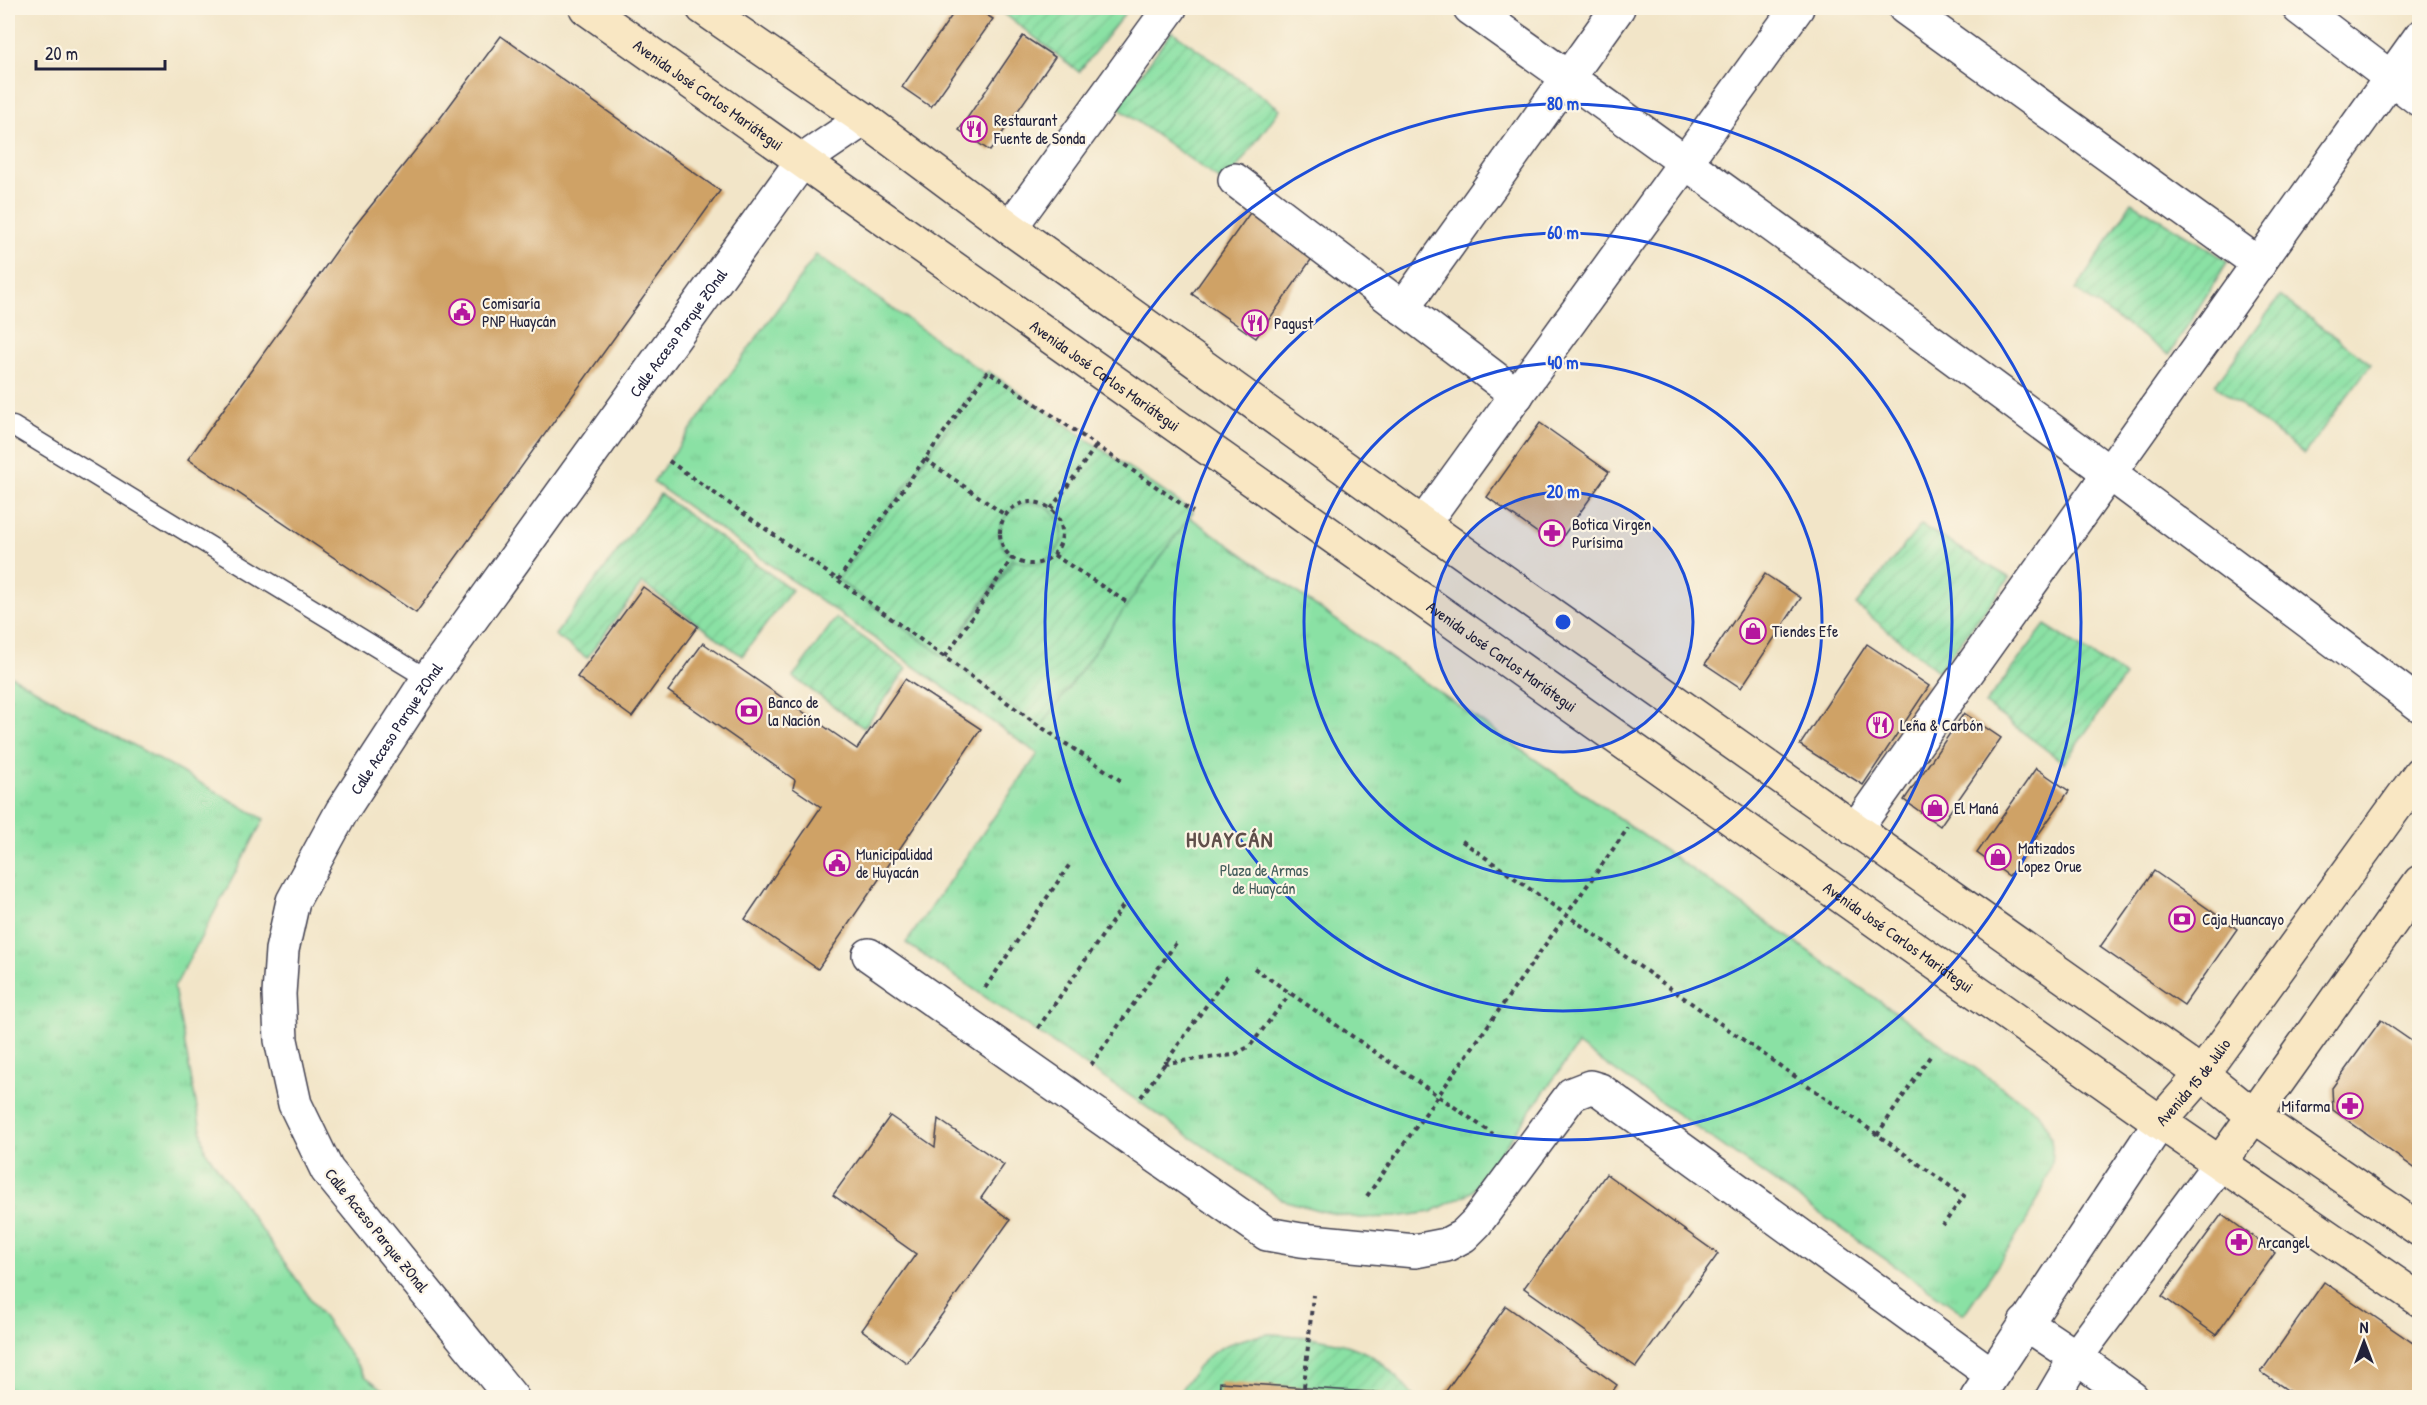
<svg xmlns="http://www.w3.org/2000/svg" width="2427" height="1405" viewBox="0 0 2427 1405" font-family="'Patrick Hand',sans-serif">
	<defs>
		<pattern id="grass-tufts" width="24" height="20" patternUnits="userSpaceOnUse" patternTransform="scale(1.5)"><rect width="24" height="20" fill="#8ae1a4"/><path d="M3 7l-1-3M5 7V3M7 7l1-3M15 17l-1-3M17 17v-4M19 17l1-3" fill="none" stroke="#77c18e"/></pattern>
		<pattern id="garden-furrows" width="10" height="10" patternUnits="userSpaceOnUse" patternTransform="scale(1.5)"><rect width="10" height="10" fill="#8ae1a4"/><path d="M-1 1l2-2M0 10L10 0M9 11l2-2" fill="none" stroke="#77c18e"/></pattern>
	</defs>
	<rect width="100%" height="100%" fill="#fcf5e5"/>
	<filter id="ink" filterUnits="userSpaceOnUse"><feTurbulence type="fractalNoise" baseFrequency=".0167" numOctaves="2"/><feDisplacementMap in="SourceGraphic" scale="12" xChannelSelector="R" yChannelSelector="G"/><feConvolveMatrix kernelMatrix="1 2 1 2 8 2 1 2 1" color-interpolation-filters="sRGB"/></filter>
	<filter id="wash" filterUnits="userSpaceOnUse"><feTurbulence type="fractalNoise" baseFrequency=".008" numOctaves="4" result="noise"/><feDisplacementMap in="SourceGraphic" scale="24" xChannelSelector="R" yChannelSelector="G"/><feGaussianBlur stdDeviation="1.35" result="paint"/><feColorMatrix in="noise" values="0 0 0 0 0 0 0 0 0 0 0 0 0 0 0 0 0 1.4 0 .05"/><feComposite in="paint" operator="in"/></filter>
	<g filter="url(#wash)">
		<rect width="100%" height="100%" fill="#f2e5c8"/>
		<path fill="url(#grass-tufts)" stroke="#568270" stroke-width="1.5" d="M816 255 2039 1113C2046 1124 2051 1134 2052 1147 2055 1194 1990 1274 1964 1314L1578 1045 1472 1192 1431 1212 1396 1217 1359 1218 1321 1211 1283 1200 906 943 1038 754 653 482Z
			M8 674 264 819 174 988 205 1150 365 1376 393 1397H8Z"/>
		<path fill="url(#garden-furrows)" stroke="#568270" stroke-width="1.5" fill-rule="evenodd" d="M997 8H1129L1079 72Z
			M1172 31 1280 109 1225 184 1117 107Z
			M2132 202 2228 261 2169 355 2076 290Z
			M2280 296 2371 364 2304 454 2215 385Z
			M988 371 1193 512 1041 727 838 580ZM1032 502C1083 512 1064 578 1015 560L960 635 1013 557C985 538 1004 505 1032 502Z
			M660 494 792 590 742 656 642 583 587 658 555 635Z
			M1921 525 2010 578 1938 671 1856 605Z
			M836 618 907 669 864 728 793 677Z
			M2045 625 2125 676 2064 763 1985 704Z
			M1269 1334C1303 1336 1340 1338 1370 1355 1387 1365 1401 1382 1414 1397L1175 1398C1207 1353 1214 1343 1269 1334Z"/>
		<g id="blocks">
			<path fill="#cfa266" d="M957 8H976L993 19 931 107 902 87Z
				M501 36 720 191 416 613 188 459 350 232 430 132Z
				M1023 36 1055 57 990 151 959 130Z
				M1257 203 1320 247 1256 338 1192 294Z
				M1540 423 1609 472 1556 546 1487 497Z
				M1765 574 1801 598 1741 688 1705 664Z
				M643 587 698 626 632 717 577 677Z
				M703 643 857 749 905 679 981 729 818 969 745 919 821 807 793 788 795 780 668 691Z
				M1867 644 1929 686 1863 785 1800 745Z
				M1964 713 2001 738 1940 826 1904 800Z
				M2036 768 2069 791 2009 876 1977 853Z
				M2154 871 2237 929 2184 1005 2100 947Z
				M2381 1020 2420 1047V1172L2333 1110 2332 1088Z
				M890 1116 935 1147 938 1119 1004 1165 981 1198 1010 1220 907 1363 862 1330 916 1254 833 1195Z
				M1606 1174 1718 1254 1636 1367 1524 1288Z
				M2222 1214 2275 1253 2216 1335 2162 1296Z
				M2324 1282 2420 1348V1398H2299L2261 1372Z
				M1506 1306 1617 1385 1608 1398H1441Z
				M1220 1382 1384 1393V1398H1219Z"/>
		</g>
	</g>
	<g filter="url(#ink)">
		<use href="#blocks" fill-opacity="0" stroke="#413f50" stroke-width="1.5"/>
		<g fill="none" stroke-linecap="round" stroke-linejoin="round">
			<g stroke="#413f50" stroke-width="21">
				<path id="service" d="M13 426 428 679"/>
			</g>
			<g stroke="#413f50" stroke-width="36">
				<g id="minor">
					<path d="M1470 8C1790 235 2106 469 2420 705"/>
					<path d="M1905 8 2259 264"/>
					<path d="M2299 8 2420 100"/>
					<path d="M1235 180 1517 395"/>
					<path d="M1010 228 1170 8"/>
					<path d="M1403 308 1618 8"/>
					<path d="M1423 524 1797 8"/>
					<path d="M1855 830 2420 37"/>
					<path d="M869 955 1267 1234 1301 1240 1415 1251 1446 1245 1463 1236 1476 1223 1572 1094 1590 1087 1600 1090 1991 1374"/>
					<path d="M2025 1323 2076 1357 2132 1398"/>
					<path id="s1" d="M512 1398 327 1170 295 1104 281 1040 279 994 282 950 293 901 342 811 428 679 802 161 864 119"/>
				</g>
			</g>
			<g stroke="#413f50" stroke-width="36">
				<path id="tertiary" d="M1977 1398 2160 1122
					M2052 1398 2076 1357 2220 1163"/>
			</g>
			<g stroke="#413f50" stroke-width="36">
				<g id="secondary">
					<path id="s2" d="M586 8 2160 1122 2420 1300"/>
					<path d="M703 8 864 119 1010 228 1423 524 2202 1074 2254 1116 2420 1230"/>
					<path id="s3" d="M2160 1122 2202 1074 2420 773"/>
					<path d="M2220 1163 2420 882"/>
				</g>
			</g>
			<path stroke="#413f50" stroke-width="4" stroke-dasharray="4.5 4.5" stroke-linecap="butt" d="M925 459 1005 515
				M669 461 838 580 1041 727 1123 782
				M1000 533a31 31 0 1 1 62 0a31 31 0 1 1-62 0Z
				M1051 509 1096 446
				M1054 555 1128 603
				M838 580 988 371 1193 512
				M945 657 1013 557
				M1462 841 1964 1196 1943 1225
				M1254 968 1493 1134
				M985 988 1070 864
				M1038 1028 1125 903
				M1164 1063 1234 1055 1250 1046 1290 994
				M1091 1065 1178 940
				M1141 1097 1228 975
				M1877 1135 1931 1055
				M1367 1196 1628 828
				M1304 1387 1313 1295"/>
			<use href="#service" stroke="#fff" stroke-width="18"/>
			<use href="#minor" stroke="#fff" stroke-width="33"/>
			<use href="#tertiary" stroke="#fff" stroke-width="33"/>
			<use href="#secondary" stroke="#f9e7c3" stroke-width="33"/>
		</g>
	</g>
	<circle cx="1563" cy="622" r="130" fill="#1d4ed8" fill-opacity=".12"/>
	<g fill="none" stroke="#1d4ed8" stroke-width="3">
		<circle cx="1563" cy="622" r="130"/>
		<circle cx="1563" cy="622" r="259"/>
		<circle cx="1563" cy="622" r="389"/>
		<circle cx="1563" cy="622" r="518"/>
	</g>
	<defs>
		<g id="restaurant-ring" transform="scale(1.35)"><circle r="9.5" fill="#fcf5e5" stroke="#b5179e" stroke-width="1.5"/><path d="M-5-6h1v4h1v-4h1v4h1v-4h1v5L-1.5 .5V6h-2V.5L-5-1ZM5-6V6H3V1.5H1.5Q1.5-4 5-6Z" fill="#b5179e"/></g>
		<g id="civic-ring" transform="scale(1.35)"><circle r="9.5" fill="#fcf5e5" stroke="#b5179e" stroke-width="1.5"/><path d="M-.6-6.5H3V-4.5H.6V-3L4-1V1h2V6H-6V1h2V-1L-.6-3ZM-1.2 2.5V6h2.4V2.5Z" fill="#b5179e"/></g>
		<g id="pharmacy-ring" transform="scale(1.35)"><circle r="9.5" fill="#fcf5e5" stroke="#b5179e" stroke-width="1.5"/><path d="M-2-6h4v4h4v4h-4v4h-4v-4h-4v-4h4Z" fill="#b5179e"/></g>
		<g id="shop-ring" transform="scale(1.35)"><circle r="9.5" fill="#fcf5e5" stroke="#b5179e" stroke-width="1.5"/><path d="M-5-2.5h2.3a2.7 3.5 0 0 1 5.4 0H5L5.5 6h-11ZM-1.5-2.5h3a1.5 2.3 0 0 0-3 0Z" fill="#b5179e"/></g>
		<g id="bank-ring" transform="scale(1.35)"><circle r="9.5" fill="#fcf5e5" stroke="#b5179e" stroke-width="1.5"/><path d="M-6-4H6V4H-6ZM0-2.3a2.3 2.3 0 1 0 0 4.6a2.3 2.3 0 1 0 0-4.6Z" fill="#b5179e"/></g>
	</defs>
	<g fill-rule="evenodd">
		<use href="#restaurant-ring" x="974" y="129"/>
		<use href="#civic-ring" x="462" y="312"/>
		<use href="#restaurant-ring" x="1255" y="323"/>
		<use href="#pharmacy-ring" x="1552" y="533"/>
		<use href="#shop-ring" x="1753" y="631"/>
		<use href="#bank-ring" x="749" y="711"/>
		<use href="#restaurant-ring" x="1880" y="725"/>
		<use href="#shop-ring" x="1935" y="808"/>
		<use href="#shop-ring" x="1998" y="857"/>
		<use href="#civic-ring" x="837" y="863"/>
		<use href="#bank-ring" x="2182" y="919"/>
		<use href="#pharmacy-ring" x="2350" y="1106"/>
		<use href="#pharmacy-ring" x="2239" y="1242"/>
	</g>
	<g text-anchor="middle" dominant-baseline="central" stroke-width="4.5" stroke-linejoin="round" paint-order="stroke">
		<g font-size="16" fill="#22223b" stroke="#fcf5e5">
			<text stroke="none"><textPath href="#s2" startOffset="150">Avenida José Carlos Mariátegui</textPath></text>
			<text stroke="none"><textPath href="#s1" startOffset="1260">Calle Acceso Parque ZOnal</textPath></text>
			<text stroke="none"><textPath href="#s2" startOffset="636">Avenida José Carlos Mariátegui</textPath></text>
			<text stroke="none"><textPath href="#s2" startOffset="1122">Avenida José Carlos Mariátegui</textPath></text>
			<text stroke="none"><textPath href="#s1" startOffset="774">Calle Acceso Parque ZOnal</textPath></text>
			<text stroke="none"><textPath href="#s2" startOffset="1608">Avenida José Carlos Mariátegui</textPath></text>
			<text stroke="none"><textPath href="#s3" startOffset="52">Avenida 15 de Julio</textPath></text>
			<text transform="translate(377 1230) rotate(51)">Calle Acceso Parque ZOnal</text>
		</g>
		<g font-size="16" fill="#22223b" stroke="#fcf5e5" text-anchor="start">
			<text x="994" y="120">Restaurant<tspan x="994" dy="18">Fuente de Sonda</tspan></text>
			<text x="482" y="303">Comisaría<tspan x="482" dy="18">PNP Huaycán</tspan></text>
			<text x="1274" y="323">Pagust</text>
			<text x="1572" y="524">Botica Virgen<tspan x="1572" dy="18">Purísima</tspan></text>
			<text x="1772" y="631">Tiendes Efe</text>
			<text x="768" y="702">Banco de<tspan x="768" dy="18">la Nación</tspan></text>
			<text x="1900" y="725">Leña &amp; Carbón</text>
			<text x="1954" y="808">El Maná</text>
			<text x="2018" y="848">Matizados<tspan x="2018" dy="18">Lopez Orue</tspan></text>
			<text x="856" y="854">Municipalidad<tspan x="856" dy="18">de Huyacán</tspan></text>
			<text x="2202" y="919">Caja Huancayo</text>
			<text x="2330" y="1106" text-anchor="end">Mifarma</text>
			<text x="2258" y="1242">Arcangel</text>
		</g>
		<g font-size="16" fill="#415b5a" stroke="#fcf5e5">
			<text x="1264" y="870">Plaza de Armas<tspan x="1264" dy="18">de Huaycán</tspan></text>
		</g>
		<g font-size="22" font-weight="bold" letter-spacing="1.5" fill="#5f4f4a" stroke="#fcf5e5">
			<text x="1230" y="839">HUAYCÁN</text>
		</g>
	</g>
	<circle cx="1563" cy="622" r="9" fill="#1d4ed8" stroke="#fcf5e5" stroke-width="3"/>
	<g font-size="18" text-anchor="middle" font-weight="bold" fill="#1d4ed8" stroke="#fcf5e5" stroke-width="4.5" stroke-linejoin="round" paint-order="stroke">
		<text x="1563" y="110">80 m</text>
		<text x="1563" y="239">60 m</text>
		<text x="1563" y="369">40 m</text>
		<text x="1563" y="498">20 m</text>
	</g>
	<rect width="2427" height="1405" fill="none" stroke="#fcf5e5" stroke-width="30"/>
	<g transform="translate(2364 1342)" stroke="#fcf5e5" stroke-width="4.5" paint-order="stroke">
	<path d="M0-4.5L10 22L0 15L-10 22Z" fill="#22223b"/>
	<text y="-9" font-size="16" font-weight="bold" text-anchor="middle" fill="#22223b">N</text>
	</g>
	<path d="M36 60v9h129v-9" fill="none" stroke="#22223b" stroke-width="3"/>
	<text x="45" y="60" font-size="18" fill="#22223b" stroke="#fcf5e5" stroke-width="4.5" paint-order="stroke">20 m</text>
</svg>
